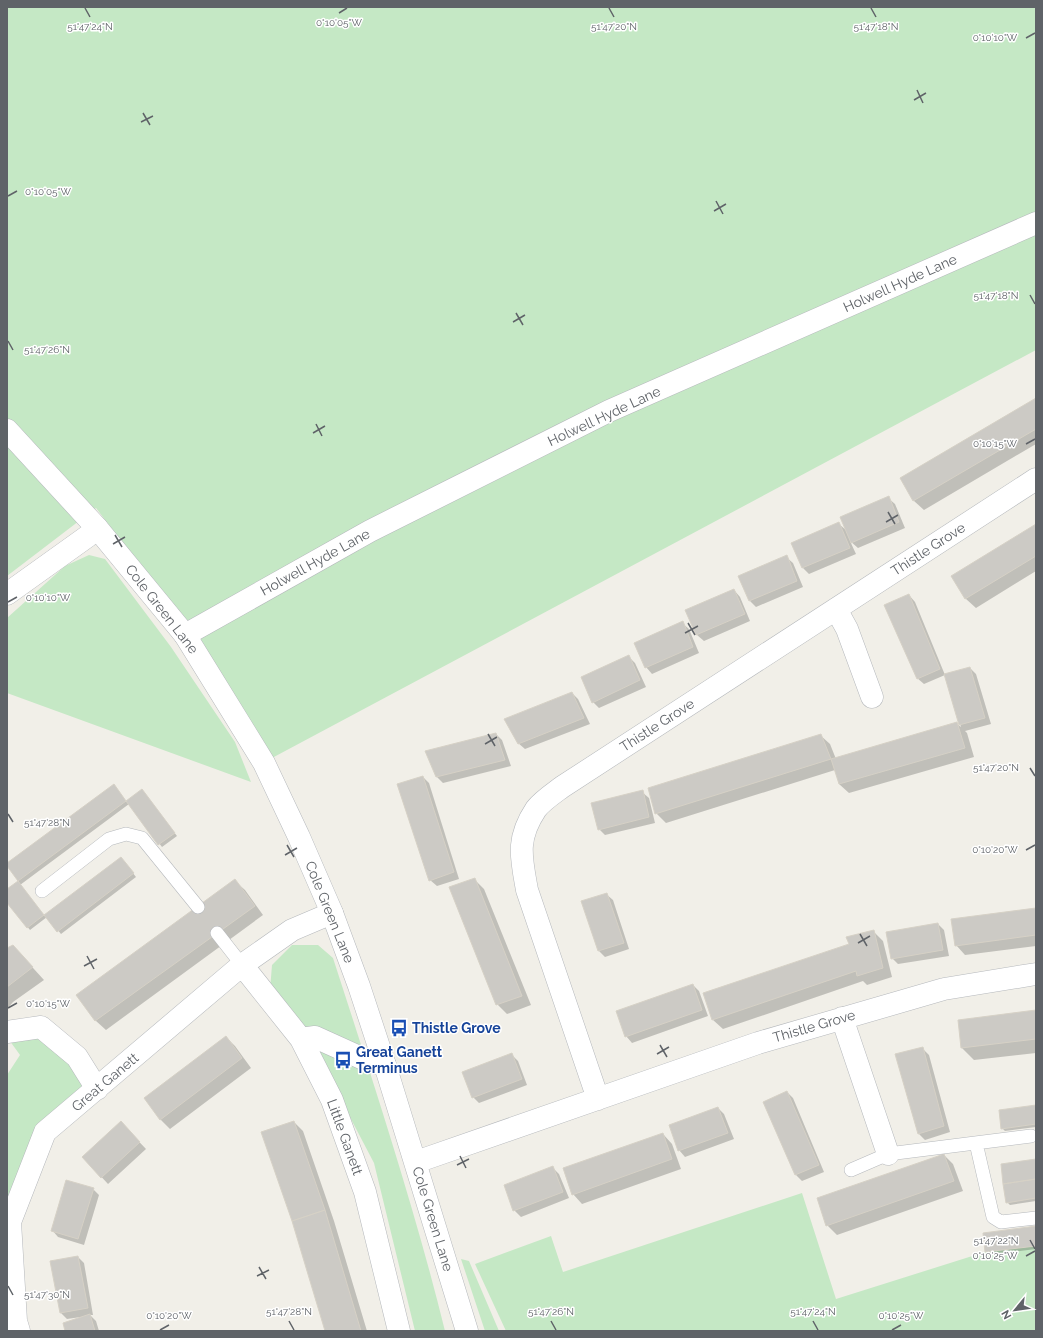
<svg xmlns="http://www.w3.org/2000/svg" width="1043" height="1338" viewBox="0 0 1043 1338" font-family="Raleway,sans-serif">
	<rect width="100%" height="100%" fill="#f1efe8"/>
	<path fill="#c5e8c5" d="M7 7H1036V350L272 758 180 618 96 508 7 576Z
		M89 555 105 559 171 647 235 742 251 782 7 693V618L65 566Z
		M292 945H318L333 958C373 1082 414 1205 445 1331H415L374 1163 319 1058 270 990 272 965Z
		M41 1027 97 1089 45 1132 10 1222 7 1324V1075L20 1055 7 1037Z
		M802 1193 836 1299 985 1252 1036 1246V1331H506L475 1264 551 1236 563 1272Z
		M461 1259 469 1261 499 1331H485Z"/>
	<path fill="#0003" d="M1036 399V444L924 510 914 501 901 478Z
		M888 498 895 504 905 528 858 548 850 541 856 554 809 574 803 568 792 544 839 524 847 531Z
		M1036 525V571L976 608 966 599 953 576Z
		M786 557 793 563 803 587 756 607 750 601 739 577Z
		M734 590 740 597 750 621 704 641 697 635 687 611Z
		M909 595 915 602 945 675 970 668 976 674 991 724 965 731 967 733 974 757 849 793 839 784 835 770 666 823 656 813 820 735 830 744 836 759 957 724 961 727 945 675 924 684 917 678Z
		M682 623 689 629 699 653 652 674 646 667Z
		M629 657 635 663 646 687 599 708 593 702Z
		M572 693 578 699 590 724 525 749 518 743Z
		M496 734 502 740 511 766 443 783 436 776Z
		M423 777 429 783 459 879 437 886 430 880Z
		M116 788 126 802 142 790 177 836 162 847 129 804 20 885 44 916 121 858 136 877 61 934 47 917 30 930 7 901V891L19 882 7 864Z
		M642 792 649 798 655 823 605 835 599 829Z
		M475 880 484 889 531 1005 507 1014 497 1004Z
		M235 881 245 890 263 915 106 1030 96 1021 78 995Z
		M606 894 613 900 629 949 605 957 599 951Z
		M1036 909V946L965 955 956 945Z
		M938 924 944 930 949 956 898 964 892 958Z
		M873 931 883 941 892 977 867 985 863 981 723 1029 713 1020 705 994 851 945Z
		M13 946 44 980 13 1002 7 1009V949Z
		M693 985 699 991 708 1016 632 1043 626 1036Z
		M1036 1011V1053L974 1060 962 1048 959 1021Z
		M226 1037 235 1046 251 1068 170 1129 161 1120 145 1098Z
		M923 1049 929 1055 950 1132 925 1140 919 1134Z
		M512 1055 518 1061 527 1085 479 1103 473 1097Z
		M787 1092 793 1098 824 1172 802 1181 796 1175 764 1102Z
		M1036 1106V1127L1005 1131 1002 1128Z
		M718 1108 724 1114 734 1139 685 1157 679 1150Z
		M294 1122 303 1131 334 1221 367 1331H326Z
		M127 1129 146 1149 108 1184 83 1157Z
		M663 1134 672 1144 681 1169 582 1204 573 1194Z
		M944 1155 953 1164 963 1191 837 1235 827 1225Z
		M1036 1160V1201L1010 1205 1007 1202Z
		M553 1168 559 1174 569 1198 521 1217 514 1210Z
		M93 1189 99 1195 84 1245 58 1237 52 1230Z
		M1036 1227V1249L989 1255 986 1252Z
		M78 1257 84 1263 93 1315H90L96 1321 99 1331H66L81 1318V1317L67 1319 61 1313Z"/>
	<path fill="#cccac5" stroke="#d6d1c6" d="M1036 398V429L913 501 900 478Z
		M889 496 899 522 851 543 840 517Z
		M839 522 850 548 802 568 791 543Z
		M1036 524V556L965 599 951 576Z
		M787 555 797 581 749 601 738 576Z
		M734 589 745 614 696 635 685 610Z
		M909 594 940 669 917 679 884 605Z
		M683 621 693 647 645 668 634 643Z
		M629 655 640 680 592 703 581 677Z
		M970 667 985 718 959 725 944 674Z
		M572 692 584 718 518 744 504 719Z
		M957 722 965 748 839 784 831 759Z
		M496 733 505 760 436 777 425 751Z
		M821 734 831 759 655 814 648 788Z
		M423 776 454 872 429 881 397 784Z
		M114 784 126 801 18 881 7 866V863Z
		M142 789 175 833 158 845 126 801Z
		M643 790 649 817 598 830 591 803Z
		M121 857 134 873 57 932 44 915Z
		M475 878 522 996 496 1005 449 887Z
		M235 879 255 906 95 1021 76 995Z
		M18 881 44 915 27 928 7 903V889Z
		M607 893 624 943 598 951 581 901Z
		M1036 908V935L955 946 951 919Z
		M938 923 943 950 891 959 886 932Z
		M874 930 883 968 857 976 856 971 712 1020 703 993 849 944 846 937Z
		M13 945 33 967 7 987V948Z
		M693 984 702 1010 625 1037 616 1011Z
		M1036 1010V1039L961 1048 958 1020Z
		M226 1036 242 1058 160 1120 144 1098Z
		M923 1047 944 1126 918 1134 895 1054Z
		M512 1053 522 1079 472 1098 462 1072Z
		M787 1091 819 1165 795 1175 763 1102Z
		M1036 1105V1124L1001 1129 999 1110Z
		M718 1107 728 1133 678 1151 669 1125Z
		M121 1121 140 1142 101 1178 82 1157Z
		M294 1121 325 1210 292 1221 261 1132Z
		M663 1133 672 1159 572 1195 563 1168Z
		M944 1154 954 1181 826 1226 817 1198Z
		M1036 1159V1179L1003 1184 1001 1164Z
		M553 1166 563 1192 513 1211 504 1185Z
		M1036 1179V1198L1006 1203 1003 1184Z
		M66 1180 94 1188 78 1239 51 1231Z
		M325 1210 361 1331H325L292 1221Z
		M1036 1226V1246L985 1252 983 1233Z
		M78 1256 88 1308 60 1313 50 1261Z
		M90 1314 95 1331H65L63 1323Z"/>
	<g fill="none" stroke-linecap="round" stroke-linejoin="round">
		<g stroke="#b5b8bc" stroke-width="14">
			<path id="service" d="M42 891 109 839 126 834 142 838 198 907
				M217 933 242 965
				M976 1143 993 1217 1001 1222 1036 1218
				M851 1170 888 1154 1031 1136"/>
		</g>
		<g stroke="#b5b8bc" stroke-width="23">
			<path id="minor" d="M7 594 88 536 97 528
				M836 609 847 629 872 697
				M185 635 370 531 609 411 1036 223
				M242 965 301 1039 332 1100 365 1192 399 1331
				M842 1018 888 1154
				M7 1032 41 1027 77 1057 97 1089
				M301 1039 315 1037 368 1061 385 1065
				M598 1099 527 890C521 857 516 839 536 809 542 801 554 793 562 787L1036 479
				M416 1162 758 1043 944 989 1036 974
				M19 1331 16 1321 10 1222 45 1132 242 965 292 930 332 913"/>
		</g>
		<g stroke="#b5b8bc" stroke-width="23">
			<path id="tertiary" d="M7 430 97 528 185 635 264 763 299 837 332 913 359 986 385 1065 467 1331"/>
		</g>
		<use href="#service" stroke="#fff" stroke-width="13"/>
		<use href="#minor" stroke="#fff" stroke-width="22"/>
		<use href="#tertiary" stroke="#fff" stroke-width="22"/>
	</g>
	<path fill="none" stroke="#5f6368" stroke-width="1.5" d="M85 8 90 17M609 8 614 17M871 8 876 17M339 13 347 8M1026 38 1035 33M917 90 923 103M914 100 926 93M143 113 150 125M141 122 153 116M8 196 17 191M716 201 723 214M714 211 726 204M1030 295 1035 304M516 313 523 325M513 322 525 315M8 341 13 350M316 424 322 436M313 433 325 426M1026 444 1035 439M888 512 895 524M886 522 898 515M115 535 122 547M113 544 125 537M8 602 17 597M688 623 695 635M685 633 698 626M488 734 495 746M485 744 497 737M1030 768 1035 776M8 814 13 822M287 845 294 857M1026 850 1035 845M285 855 297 848M860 934 867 946M858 943 870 936M87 956 94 969M84 966 97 959M8 1008 17 1003M660 1045 667 1057M657 1054 669 1047M460 1156 466 1168M457 1165 469 1159M1030 1240 1035 1249M1026 1256 1035 1251M259 1267 266 1279M257 1276 269 1270M8 1286 13 1295M289 1321 294 1330M551 1321 556 1330M813 1321 818 1330M160 1330 169 1325M892 1330 901 1325"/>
	<defs>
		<g id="bus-bare" transform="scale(1.38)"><path d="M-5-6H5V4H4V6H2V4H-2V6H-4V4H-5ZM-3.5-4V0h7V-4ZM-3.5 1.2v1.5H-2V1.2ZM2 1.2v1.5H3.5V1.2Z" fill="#1a4fb4" stroke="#fff" stroke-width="2.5" paint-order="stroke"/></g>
	</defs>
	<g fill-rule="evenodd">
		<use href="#bus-bare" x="399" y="1028"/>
		<use href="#bus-bare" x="343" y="1060"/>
	</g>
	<g text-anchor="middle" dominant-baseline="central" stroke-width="3" stroke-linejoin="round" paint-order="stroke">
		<g font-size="14" fill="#5f6368" stroke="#fff">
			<text transform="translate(900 283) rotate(-24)">Holwell Hyde Lane</text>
			<text transform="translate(604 416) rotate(-25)">Holwell Hyde Lane</text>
			<text transform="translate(928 549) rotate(-33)">Thistle Grove</text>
			<text transform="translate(315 562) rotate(-29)">Holwell Hyde Lane</text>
			<text transform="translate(162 609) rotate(52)">Cole Green Lane</text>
			<text transform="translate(657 725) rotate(-33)">Thistle Grove</text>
			<text transform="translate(330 912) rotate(68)">Cole Green Lane</text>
			<text transform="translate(814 1026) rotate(-16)">Thistle Grove</text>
			<text transform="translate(105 1082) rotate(-40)">Great Ganett</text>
			<text transform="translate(345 1137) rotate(70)">Little Ganett</text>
			<text transform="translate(433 1219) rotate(73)">Cole Green Lane</text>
		</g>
		<g font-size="14" font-weight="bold" fill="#164399" stroke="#fff" text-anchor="start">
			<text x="412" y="1028">Thistle Grove</text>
			<text x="356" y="1052">Great Ganett<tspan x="356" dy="16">Terminus</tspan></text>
		</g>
	</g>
	<g font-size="10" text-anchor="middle" fill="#5f6368" stroke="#fff" stroke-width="3" stroke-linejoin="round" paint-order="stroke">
		<text x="339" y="26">0°10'05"W</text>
		<text x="90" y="30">51°47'24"N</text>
		<text x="614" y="30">51°47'20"N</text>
		<text x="876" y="30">51°47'18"N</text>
		<text x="995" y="41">0°10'10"W</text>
		<text x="48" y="195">0°10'05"W</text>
		<text x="996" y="299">51°47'18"N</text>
		<text x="47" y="353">51°47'26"N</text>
		<text x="995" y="447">0°10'15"W</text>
		<text x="48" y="601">0°10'10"W</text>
		<text x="996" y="771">51°47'20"N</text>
		<text x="47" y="826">51°47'28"N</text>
		<text x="995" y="853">0°10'20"W</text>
		<text x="48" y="1007">0°10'15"W</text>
		<text x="996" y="1244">51°47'22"N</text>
		<text x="995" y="1259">0°10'25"W</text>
		<text x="47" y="1298">51°47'30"N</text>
		<text x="289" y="1315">51°47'28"N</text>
		<text x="551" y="1315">51°47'26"N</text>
		<text x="813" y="1315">51°47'24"N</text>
		<text x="169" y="1319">0°10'20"W</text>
		<text x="901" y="1319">0°10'25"W</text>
	</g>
	<rect width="1043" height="1338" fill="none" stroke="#5f6368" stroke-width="16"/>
	<g transform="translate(1015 1310) rotate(241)" stroke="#ffffff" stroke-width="3" paint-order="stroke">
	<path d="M0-3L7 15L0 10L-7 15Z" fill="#5f6368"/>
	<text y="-6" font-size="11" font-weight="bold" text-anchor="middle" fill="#5f6368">N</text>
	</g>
</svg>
